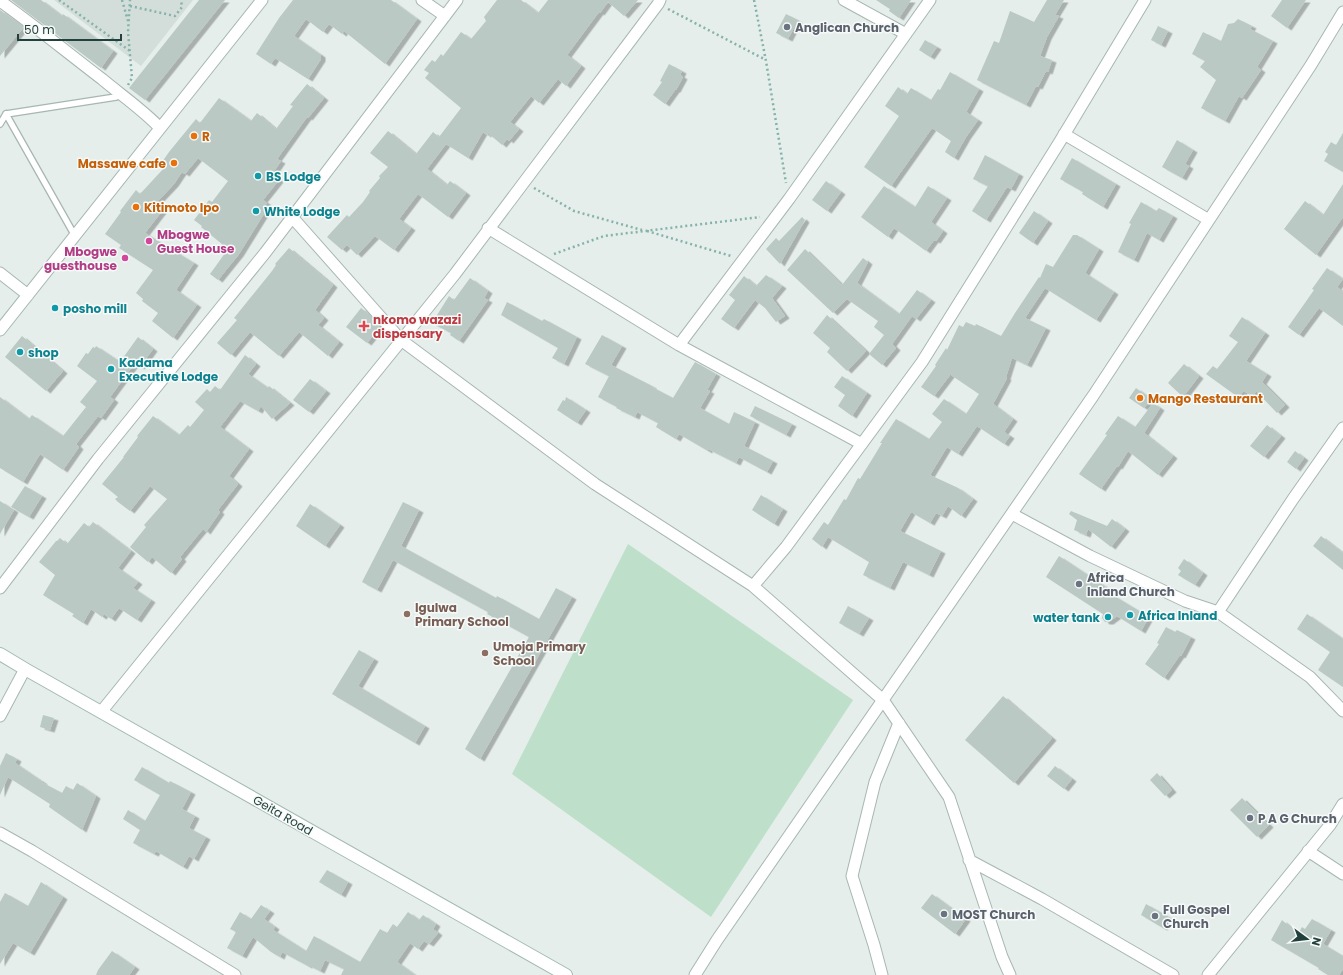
<svg xmlns="http://www.w3.org/2000/svg" width="1343" height="975" viewBox="0 0 1343 975" font-family="Poppins,sans-serif">
	<defs>
		<filter id="shadow"><feDropShadow dx="4.5" dy="2.5" stdDeviation="0" flood-color="#0004"/></filter>
	</defs>
	<rect width="100%" height="100%" fill="#e5eeeb"/>
	<path fill="#d3deda" d="M54 0H193L141 66Z"/>
	<path fill="#bedfca" d="M628 544 853 700 711 917 512 774Z"/>
	<path fill="#bac9c4" filter="url(#shadow)" d="M11 0H41L62 16 63 14 113 51 101 68Z
		M199 0H225L145 100 129 88Z
		M293 0H391L417 19 385 64 344 31 342 34 329 24 323 32 306 19 294 36 321 55V59L308 79 275 58 271 64 256 54 279 18Z
		M497 0H521L538 13 548 0H638L624 16 608 2 600 13 599 12 567 55 581 66 566 86 558 79 539 103 531 96 510 122 519 129 509 141 507 139 502 145 488 133 487 135 483 132 468 158 446 144 427 169 447 185 450 181 466 193 448 217 418 194 399 219 411 228 394 250 375 236 357 255 347 245 342 250 327 237 347 215 349 217 363 202 370 192 369 191 380 178 379 176 388 167 370 153 388 131 416 154 433 132 439 137 461 108 425 78 429 73 424 70 432 60 435 62 441 54 443 56 461 32 471 39 486 21 484 17Z
		M876 0H911L899 18 889 11 890 9Z
		M1047 0H1064L1055 15 1059 16 1047 37 1040 56 1052 60 1048 72 1046 71 1038 87 1036 86 1026 105 977 80 994 41 999 43 1010 11 1034 22Z
		M1282 0H1306L1287 28 1271 16Z
		M0 10 24 27 0 56Z
		M786 14 798 20 788 39 776 33Z
		M1238 19 1252 26 1250 29 1273 41 1257 67 1261 70 1242 98 1239 96 1225 121 1201 108 1216 80 1200 67 1205 61 1192 54 1203 32 1221 41 1228 24 1234 23Z
		M1158 26 1168 31 1161 45 1151 40Z
		M925 40 937 47 930 57 919 50Z
		M669 64 682 71 680 75 683 77 676 90H675L665 104 653 95 662 82 660 81Z
		M950 72 979 89 966 112 978 120 966 137 954 158 945 152 951 141 932 128 891 186 864 167 899 116 885 106 898 87 907 94 911 88 931 100 938 89 940 90Z
		M307 84 324 98 308 118 307 117 277 159 281 161 272 174 279 180 263 200 267 203 264 207 265 212 239 254 218 280 210 274 228 249 201 227 202 226 194 220 209 200 212 202 228 181 198 158 185 174 182 172 174 184 154 205 162 211 145 233 194 263 176 290 197 305 196 306 173 338 152 321 158 313 142 301 143 299 136 293 153 270 119 248 121 245 105 234 121 212 120 211 136 190 140 194 164 168 160 165 169 152 196 119 200 123 219 98 251 121 257 113 276 129 293 106 290 105Z
		M1343 133V172L1324 161 1328 154 1325 152 1331 142 1336 145Z
		M1177 140 1193 150 1185 164 1189 166 1182 178 1162 167Z
		M985 155 1019 174 1011 189 1007 187 986 220 972 211 988 186 973 179Z
		M1072 158 1116 184 1103 207 1082 194 1083 192 1060 179Z
		M826 181 841 192 827 211 812 200Z
		M1343 184V217L1316 255 1284 229 1305 201 1323 215Z
		M884 186 915 207 928 186 947 198 931 222 943 231 936 241 934 240 926 251 894 228 888 237 861 217Z
		M1141 202 1156 211 1159 208 1173 216 1159 240 1147 233 1134 260 1118 252 1131 224 1129 223Z
		M1034 211 1048 221 1033 243 1019 233Z
		M802 217 805 220 780 264 766 249 776 238 779 241Z
		M1073 235H1077L1099 249 1085 273 1114 292 1096 320 1045 288 1025 318 1046 328 1027 365 1012 358 1006 377 1007 378 993 404 1013 419 1004 432 1010 436 1004 444 977 426 958 454 947 447 930 475 958 488 973 499 961 516 948 506 942 516 936 513 930 523 911 512 900 531 941 551 929 575 903 562 890 588 863 575 869 562 828 537 822 547 812 539 824 522 828 525 844 499 846 500 858 478 860 479 882 443H880L896 419 929 439 942 422 932 414 944 399 966 414 979 394 951 375H950L934 396 921 387 936 366 935 365 946 348 947 350 959 325 963 327 966 322 975 326 976 324 1001 336 1015 313 1039 277 1040 278 1046 264 1053 267Z
		M289 248 333 285 315 310 324 318 318 325 339 342 328 356 299 332 279 356 250 332 231 355 217 343 237 320 234 318 272 271 276 265 275 264Z
		M805 249 842 285 863 258 868 262 857 283 899 314 917 290 931 300 916 319 912 316 892 344 896 348 882 365 869 354 884 335 874 327 878 321 847 299 833 313 787 270Z
		M1327 268 1343 279 1337 287 1343 292V326L1319 308 1299 335 1288 327 1314 290 1312 289Z
		M766 275 782 286 772 298 785 316 776 322 765 308 755 300 734 328 721 319 735 300 729 295 744 276 756 286Z
		M470 278 488 291 484 298 488 300 459 341 450 335 451 333 432 323 449 296 454 300Z
		M507 302 542 321 544 319 577 337 564 364 552 358 558 348 501 315Z
		M361 308 369 314 380 327 367 343 346 327Z
		M827 315 866 351 847 371 827 352 830 348 813 333Z
		M1242 317 1265 333 1246 361 1267 374 1262 382 1285 405 1277 413 1256 391 1253 397 1244 391 1238 397 1206 374 1213 366 1217 369 1238 342 1229 336Z
		M602 335 622 346 611 365 652 386V387L673 398 695 362 716 374 707 390 710 391 700 408 729 424 734 412 755 422 744 446 773 461 767 472 739 457 736 463 708 449V451L679 434 676 439 656 427 658 423 637 412 635 417 616 408 617 407 598 397 609 376 585 364Z
		M22 336 63 371 46 391 5 357Z
		M138 337 153 349 140 367 135 363 110 397 114 400 101 418 98 416 76 444 79 447 63 470 40 454 23 482 0 468V397L29 419 32 415 63 436 86 407 80 402 97 381 77 366 86 353 88 354 93 347 95 348 96 346 120 362Z
		M245 355 256 364 248 374 268 388 269 386 290 403 272 419 261 406 258 411 240 401 220 427 249 449 229 476 238 484 218 510 220 512 206 532 203 529 193 541 180 557 182 559 171 573 152 557 148 562 130 547 146 527 144 525 167 499 150 486 130 511 118 502 115 499 118 497 102 484 124 457H123L138 437 137 436 153 416 179 435 188 425 190 427 204 410 195 402 207 389 210 392 215 386 220 390Z
		M1184 364 1199 376 1183 397 1168 383Z
		M842 376 867 393 852 416 838 406 845 395 834 387Z
		M310 379 326 391 309 412 293 400Z
		M1136 388 1151 399 1144 408 1129 398Z
		M566 397 586 410 577 423 557 410 563 400 565 401Z
		M1153 403 1160 408 1144 433 1173 456 1158 475 1128 451 1118 467 1117 466 1101 489 1079 474 1107 435 1105 434 1118 416 1135 427Z
		M755 406 792 424 786 435 750 416Z
		M1267 425 1281 436 1264 457 1250 446Z
		M1295 451 1304 458 1296 469 1287 462Z
		M25 486 42 496 29 517 11 507Z
		M761 495 783 509 774 524 752 510Z
		M0 501 14 510 0 534Z
		M403 502 419 510 401 546 496 598 497 596 539 619 556 588 572 597 480 759 465 749 529 637 487 614 488 612 393 560 377 590 362 582Z
		M310 504 340 525 325 546 296 526Z
		M1071 511 1107 526 1112 519 1125 529 1111 547 1088 529 1086 535 1074 530 1077 520 1069 514Z
		M93 522 131 551 118 568 138 582 133 588 151 600 137 620 119 608 111 619 104 614 102 617 91 609 83 623 72 616 74 614 43 595 55 575 39 562 56 541H57L60 538 67 544 84 523 89 527Z
		M1321 536 1343 553V570L1313 546Z
		M1059 556 1112 591 1111 594 1149 617 1141 631 1117 616 1109 622H1105L1102 618 1103 614 1046 577Z
		M1184 559 1203 573 1195 585 1178 575 1181 571 1178 568Z
		M848 606 869 618 859 634 839 623Z
		M1307 614 1343 639V687L1318 670 1330 652 1297 629Z
		M1166 627 1175 632 1177 630 1191 637 1181 656 1180 655 1164 678 1145 664 1159 644 1157 643Z
		M359 650 374 659 358 686 425 726 415 743 332 694Z
		M1003 696 1052 738 1014 783 965 740Z
		M43 715 54 718 50 730 40 727Z
		M6 753 17 759 15 763 43 782V783L62 793 66 786 73 790 77 783 96 796 82 830 49 807 50 804 8 777 0 795V766Z
		M1055 766 1072 779 1064 789 1047 776Z
		M142 767 169 783 170 781 191 792 182 809 195 816 189 828 206 837 194 859 189 856 183 867 156 851 154 854 133 843 140 830 123 819 128 810 145 821 160 795 134 780Z
		M1157 773 1172 790 1165 796 1150 780Z
		M1242 798 1269 825 1257 837 1230 810Z
		M327 870 348 882 341 895 319 882Z
		M41 882 63 897 30 953 13 943 0 964V902L5 893 28 906Z
		M932 894 966 919 955 934 921 908Z
		M1146 904 1169 917 1163 928 1141 915Z
		M261 905 270 911 264 919 275 927 273 930 306 951 314 936 360 962 380 929 387 933 393 924 397 927 408 912 419 920 423 915 436 924 433 929 438 933 429 944 424 941 418 949 410 943 397 962 415 975H341L344 969 325 960 320 971 308 965V966L282 952 280 957 271 952 253 937 242 956 227 948 236 932 230 929 240 912 251 919Z
		M1312 919 1331 930 1323 944 1343 956V969L1339 975H1328L1318 969 1319 968 1271 940 1282 920 1298 934 1302 927 1305 929Z
		M112 951 135 967 129 975H96L98 970Z"/>
	<g fill="none" stroke-linecap="round" stroke-linejoin="round">
		<g stroke="#a7b7b3" stroke-width="8">
			<path id="service" d="M6 114 75 236
				M6 114 116 97 121 95
				M0 124 6 114"/>
		</g>
		<g stroke="#a7b7b3" stroke-width="13">
			<path id="minor" d="M422 0 445 16
				M844 0 906 34
				M0 1C35 26 68 53 102 79 121 95 143 110 160 128
				M1064 134 1209 220
				M292 217 401 340 595 484 753 586 883 700 949 797 1002 957 1010 975
				M488 228 679 345 862 444
				M0 273 28 295
				M0 330 262 0
				M679 345 789 199 930 0
				M1012 514 1090 556 1185 601 1218 612 1310 677 1343 711
				M753 586 786 547 922 362 1059 143 1145 0
				M0 588 98 459 265 253 457 0
				M1218 612 1293 499 1343 428
				M101 712 455 274 658 4 660 0
				M0 716 25 669
				M0 833 32 851 235 975
				M1308 851 1343 874
				M969 860 1042 899 1173 975
				M695 975 717 940 1093 396 1311 65 1343 12
				M882 975 874 945 852 876 875 782 899 723
				M1208 975 1330 825 1343 804"/>
		</g>
		<g stroke="#a3bab4" stroke-width="14">
			<path id="secondary" d="M0 654 25 669 566 975"/>
		</g>
		<path stroke="#85b2a9" stroke-width="2.5" stroke-dasharray="2 3" stroke-linecap="butt" d="M59 0 130 51
			M122 0 128 21
			M754 0 766 61 786 183
			M130 6 175 16 182 7 181 0
			M668 9 766 60
			M128 85 132 78 128 32 130 0
			M534 188 574 211 642 230
			M647 231 731 256
			M554 254 604 236 760 217"/>
		<use href="#service" stroke="#fff" stroke-width="5.5"/>
		<use href="#minor" stroke="#fff" stroke-width="11"/>
		<use href="#secondary" stroke="#fff" stroke-width="12"/>
	</g>
	<g fill="#6b7280" stroke="#f6faf9" stroke-width="1.5">
		<circle cx="787" cy="27" r="4"/>
		<circle cx="1079" cy="584" r="4"/>
		<circle cx="1250" cy="818" r="4"/>
		<circle cx="944" cy="914" r="4"/>
		<circle cx="1155" cy="916" r="4"/>
	</g>
	<g fill="#e8710a" stroke="#f6faf9" stroke-width="1.5">
		<circle cx="194" cy="136" r="4"/>
		<circle cx="174" cy="163" r="4"/>
		<circle cx="136" cy="207" r="4"/>
		<circle cx="1140" cy="398" r="4"/>
	</g>
	<g fill="#0f9aa8" stroke="#f6faf9" stroke-width="1.5">
		<circle cx="258" cy="176" r="4"/>
		<circle cx="256" cy="211" r="4"/>
		<circle cx="55" cy="308" r="4"/>
		<circle cx="20" cy="352" r="4"/>
		<circle cx="111" cy="369" r="4"/>
		<circle cx="1130" cy="615" r="4"/>
		<circle cx="1108" cy="617" r="4"/>
	</g>
	<g fill="#d1479c" stroke="#f6faf9" stroke-width="1.5">
		<circle cx="149" cy="241" r="4"/>
		<circle cx="125" cy="258" r="4"/>
	</g>
	<path fill="#e0444e" stroke="#f6faf9" stroke-width="1.5" d="M362 320h4v4h4v4h-4v4h-4v-4h-4v-4h4z"/>
	<g fill="#8d6e63" stroke="#f6faf9" stroke-width="1.5">
		<circle cx="407" cy="614" r="4"/>
		<circle cx="485" cy="653" r="4"/>
	</g>
	<g text-anchor="middle" dominant-baseline="central" stroke-width="3" stroke-linejoin="round" paint-order="stroke">
		<g font-size="12" font-weight="bold" fill="#5b616d" stroke="#f6faf9" text-anchor="start">
			<text x="795" y="27">Anglican Church</text>
			<text x="1087" y="577">Africa<tspan x="1087" dy="14">Inland Church</tspan></text>
			<text x="1258" y="818">P A G Church</text>
			<text x="1163" y="909">Full Gospel<tspan x="1163" dy="14">Church</tspan></text>
			<text x="952" y="914">MOST Church</text>
		</g>
		<g font-size="12" font-weight="bold" fill="#c56008" stroke="#f6faf9" text-anchor="start">
			<text x="202" y="136">R</text>
			<text x="166" y="163" text-anchor="end">Massawe cafe</text>
			<text x="144" y="207">Kitimoto Ipo</text>
			<text x="1148" y="398">Mango Restaurant</text>
		</g>
		<g font-size="12" font-weight="bold" fill="#0d838f" stroke="#f6faf9" text-anchor="start">
			<text x="266" y="176">BS Lodge</text>
			<text x="264" y="211">White Lodge</text>
			<text x="63" y="308">posho mill</text>
			<text x="28" y="352">shop</text>
			<text x="119" y="362">Kadama<tspan x="119" dy="14">Executive Lodge</tspan></text>
			<text x="1138" y="615">Africa Inland</text>
			<text x="1100" y="617" text-anchor="end">water tank</text>
		</g>
		<g font-size="12" font-weight="bold" fill="#b23c85" stroke="#f6faf9" text-anchor="start">
			<text x="157" y="234">Mbogwe<tspan x="157" dy="14">Guest House</tspan></text>
			<text x="117" y="251" text-anchor="end">Mbogwe<tspan x="117" dy="14">guesthouse</tspan></text>
		</g>
		<g font-size="12" font-weight="bold" fill="#be3a42" stroke="#f6faf9" text-anchor="start">
			<text x="373" y="319">nkomo wazazi<tspan x="373" dy="14">dispensary</tspan></text>
		</g>
		<g font-size="12" font-weight="bold" fill="#785e54" stroke="#f6faf9" text-anchor="start">
			<text x="415" y="607">Igulwa<tspan x="415" dy="14">Primary School</tspan></text>
			<text x="493" y="646">Umoja Primary<tspan x="493" dy="14">School</tspan></text>
		</g>
		<g font-size="12" fill="#23413c" stroke="#f6faf9">
			<text transform="translate(283 815) rotate(30)">Geita Road</text>
		</g>
	</g>
	<g transform="translate(1307 939) rotate(105)" stroke="#f6faf9" stroke-width="3" paint-order="stroke">
	<path d="M0-3L7 15L0 10L-7 15Z" fill="#23413c"/>
	<text y="-6" font-size="11" font-weight="bold" text-anchor="middle" fill="#23413c">N</text>
	</g>
	<path d="M18 34v6h103v-6" fill="none" stroke="#23413c" stroke-width="2"/>
	<text x="24" y="34" font-size="12" fill="#23413c" stroke="#f6faf9" stroke-width="3" paint-order="stroke">50 m</text>
</svg>
